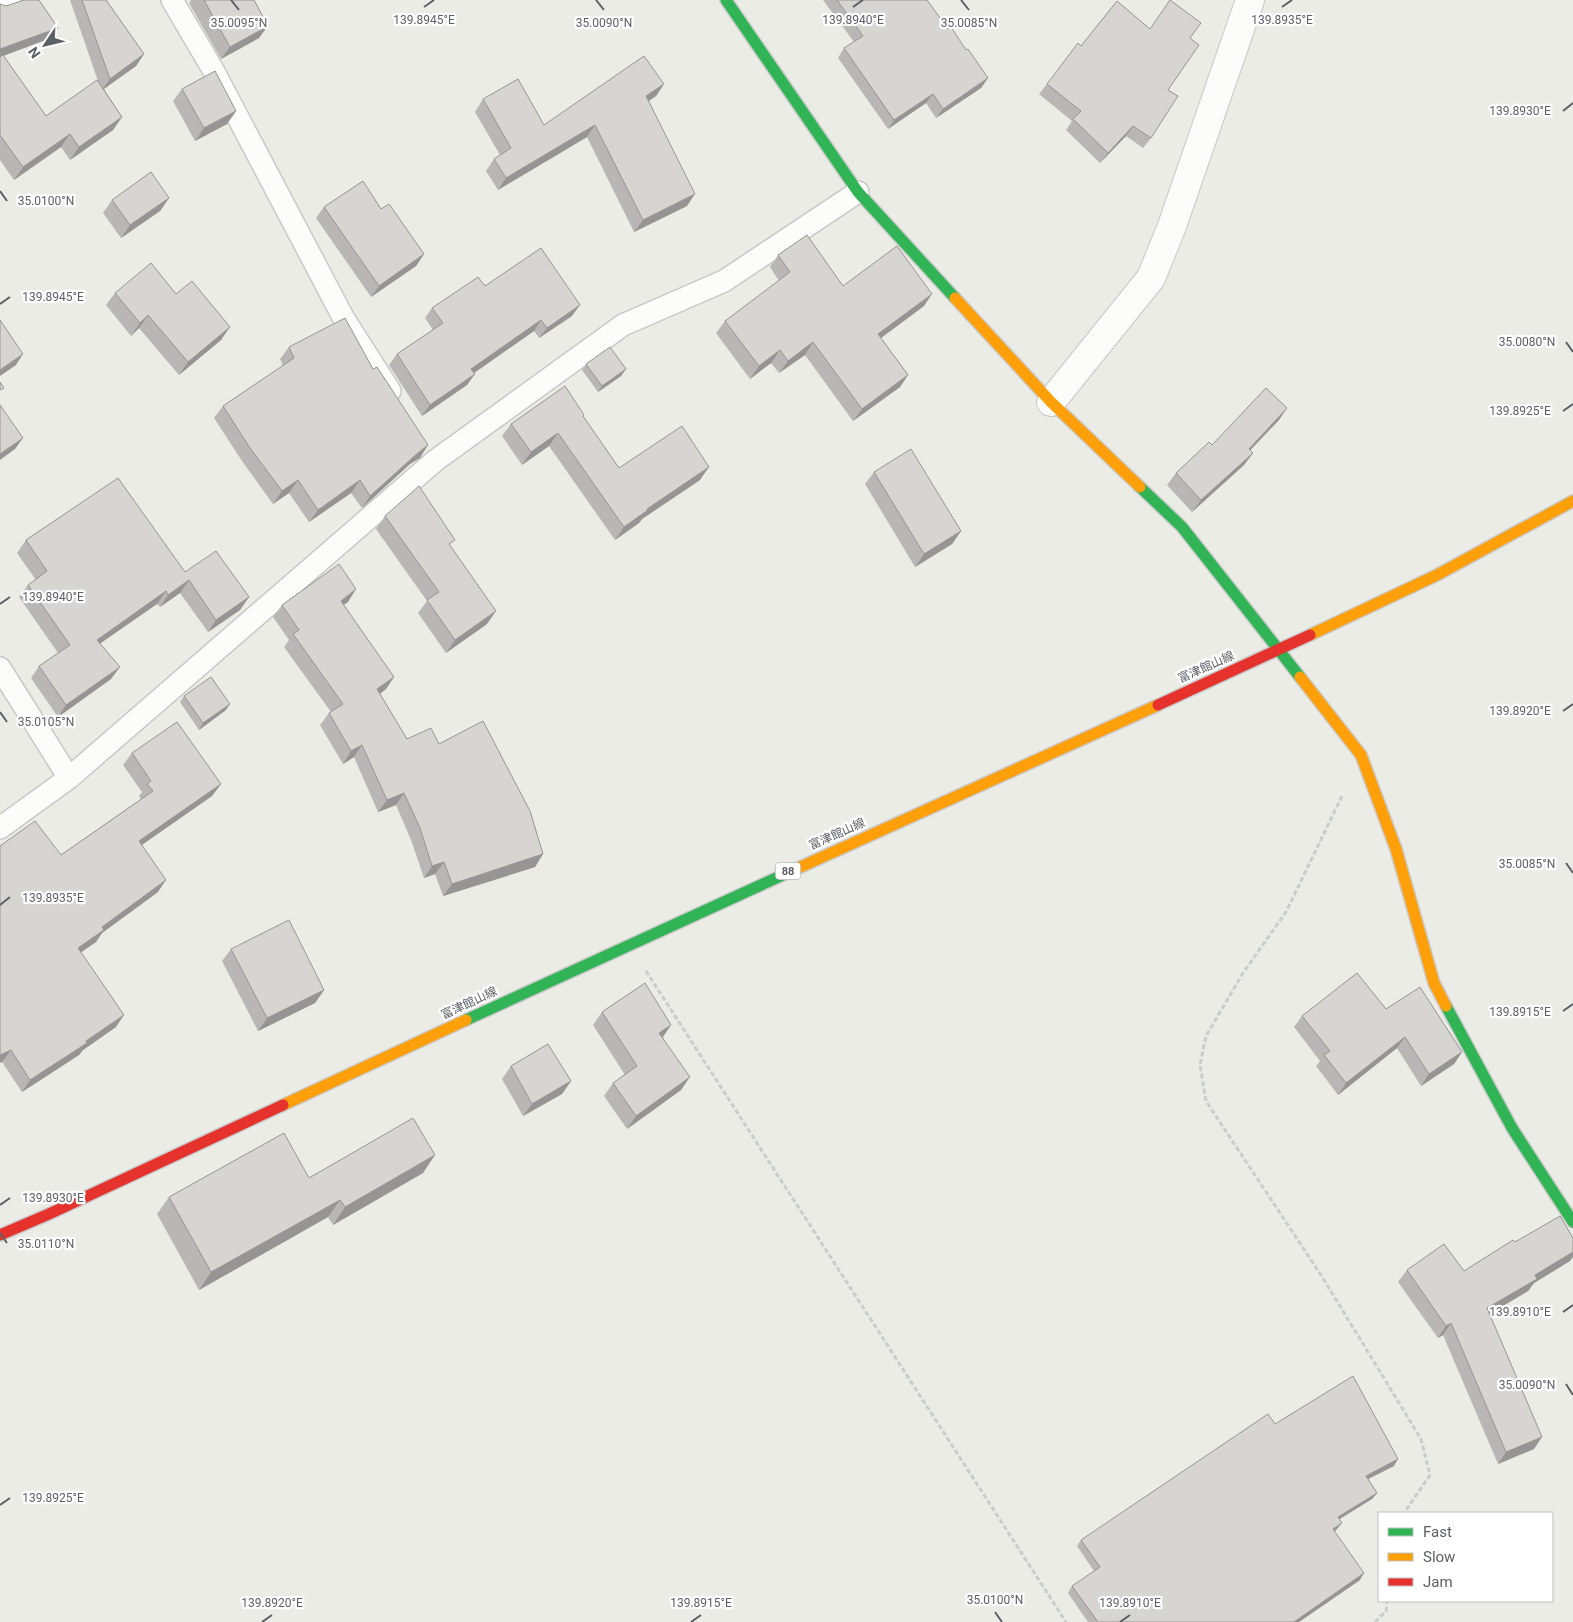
<svg xmlns="http://www.w3.org/2000/svg" width="1573" height="1622" viewBox="0 0 1573 1622" font-family="Roboto,'Noto Sans JP',sans-serif">
	<rect width="100%" height="100%" fill="#ecece7"/>
	<g fill="none" stroke-linecap="round" stroke-linejoin="round">
		<g stroke="#c8c8c8" stroke-width="24">
			<path id="lane" d="M172 0 212 68 344 319 390 391
				M0 4 10 0
				M0 668 69 778
				M0 828 69 778 436 460 623 325 724 281 858 192"/>
		</g>
		<g stroke="#c8c8c8" stroke-width="30">
			<path id="street" d="M1051 402 1151 278 1172 226 1250 0"/>
		</g>
		<g stroke="#c9c9c9" stroke-width="14">
			<path id="fast" d="M726 0 858 192 955 298
				M1140 487 1182 527 1300 677
				M1446 1006 1512 1128 1573 1222
				M466 1020 796 869"/>
		</g>
		<g stroke="#c9c9c9" stroke-width="14">
			<path id="slow" d="M955 298 1051 402 1140 487
				M1310 635 1437 575 1573 501
				M1300 677 1361 755 1396 849 1434 983 1446 1006
				M796 869 1158 705
				M283 1105 466 1020"/>
		</g>
		<g stroke="#c9c9c9" stroke-width="14">
			<path id="jam" d="M1158 705 1310 635
				M0 1235 49 1214 283 1105"/>
		</g>
		<path stroke="#c9cdcb" stroke-width="3" stroke-dasharray="5 2.5" stroke-linecap="butt" d="M1342 796 1286 912 1243 973 1206 1036 1200 1065 1206 1101 1321 1275 1421 1439 1430 1475 1404 1513
			M646 971 1066 1622
			M1375 1622 1386 1611 1387 1601"/>
		<use href="#lane" stroke="#fcfcfb" stroke-width="21"/>
		<use href="#street" stroke="#fcfcfb" stroke-width="28"/>
		<use href="#fast" stroke="#30b455" stroke-width="11"/>
		<use href="#slow" stroke="#ff9f0a" stroke-width="11"/>
		<use href="#jam" stroke="#e5322d" stroke-width="11"/>
	</g>
	<path fill="#b8b7b5" d="M22 0H39L51 38 3 56 46 116 98 81 70 0H106L144 54 136 66 104 89 122 117 113 130 70 160 61 147 14 180 0 160V57L2 56 6 6 22 1Z
		M191 0H254L259 38 221 59 189 3Z
		M823 0H927L948 29 988 78 981 88 936 118 926 103 888 129 838 58 844 48 854 42Z
		M1150 29 1190 38 1168 90 1151 138 1143 148 1126 136 1100 163 1066 130 1072 121 1039 94 1047 84 1081 46Z
		M664 84 656 96 649 101 687 206 634 232 587 137 498 190 486 171 494 159 500 155 475 112 483 99 544 125Z
		M182 89 236 111 227 124 195 141 173 101Z
		M169 198 160 211 121 238 103 213 112 200Z
		M324 207 381 209 424 254 416 266 371 297 316 218Z
		M778 255 843 286 924 306 881 338 908 375 900 387 853 421 805 355 779 373 771 363 750 379 716 333 725 321 779 281 770 267Z
		M485 286 572 316 539 338 534 331 474 373 467 385 422 416 389 365 397 354 433 330 425 318 432 308Z
		M115 293 176 294 221 340 179 375 139 328 131 336 106 305Z
		M289 347 420 458 410 464 362 508 351 493 309 522 289 493 273 504 242 461 214 418 223 406 283 366 280 359Z
		M586 364 626 369 621 376 598 392 582 370Z
		M583 417 619 468 700 480 642 519 639 523 615 540 549 446 522 465 502 436 511 424Z
		M1279 420 1250 450 1253 453 1244 465 1192 512 1167 485 1176 473 1212 445Z
		M874 472 961 531 952 544 915 567 865 484Z
		M385 516 451 547 487 624 446 653 418 613 427 601 376 529Z
		M26 540 185 572 249 597 240 610 208 632 180 593 160 607 157 604 100 643 111 679 58 717 31 678 39 666 58 653 19 597 28 585 36 580 17 553Z
		M348 602 343 605 394 677 386 689 380 694 407 739 439 744 543 854 535 867 443 896 435 874 424 878 411 840 396 805 378 812 354 757 343 764 320 725 329 713 331 712 284 647 289 640 273 617 282 605Z
		M184 696 226 710 199 730 180 702Z
		M132 753 221 784 212 796 142 845 158 892 102 933 96 942 81 952 116 1027 83 1050 79 1055 22 1092 2 1062 61 855 141 799 139 796 142 792 123 765Z
		M231 949 324 990 315 1003 258 1031 222 961Z
		M1386 1009 1462 1052 1454 1064 1421 1086 1397 1048 1338 1095 1316 1066 1320 1061 1294 1027 1302 1016Z
		M602 1012 671 1025 663 1037 681 1090 627 1129 604 1096 613 1083 625 1075 593 1025Z
		M511 1066 571 1081 562 1094 523 1116 502 1079Z
		M423 1173 333 1225 328 1217 199 1290 157 1214 169 1197 309 1178Z
		M1515 1242 1570 1261 1534 1283 1528 1291 1490 1314 1534 1449 1498 1464 1443 1335 1438 1338 1398 1282 1407 1270 1464 1271Z
		M1275 1424 1394 1466 1368 1479 1377 1493 1372 1499 1340 1519 1337 1529 1335 1531 1360 1580 1299 1622H1088L1068 1593 1072 1586 1094 1571 1077 1546 1081 1540Z"/>
	<path fill="#969593" d="M268 26 259 38 221 59 230 47Z
		M58 28 51 38 0 57V49Z
		M144 54 136 66 101 91 110 79Z
		M988 78 981 88 936 118 943 109Z
		M664 84 656 96 638 108 646 96Z
		M933 94 926 103 888 129 894 120Z
		M236 111 227 124 195 141 204 128Z
		M122 117 113 130 70 160 79 147Z
		M595 125 587 137 498 190 506 178Z
		M1133 126 1126 136 1100 163 1108 153Z
		M70 134 61 147 14 180 23 167Z
		M695 194 687 206 634 232 643 220Z
		M169 198 160 211 121 238 130 225Z
		M424 254 416 266 371 297 379 286Z
		M932 294 924 306 870 346 878 334Z
		M580 305 572 316 539 338 547 328Z
		M148 315 139 328 131 336 140 323Z
		M541 320 534 331 464 380 471 369Z
		M230 327 221 340 179 375 188 362Z
		M813 342 805 355 779 373 788 361Z
		M780 350 771 363 750 379 759 366Z
		M23 354 16 365 0 376V370Z
		M626 369 621 376 598 392 602 386Z
		M475 374 467 385 422 416 430 405Z
		M908 375 900 387 853 421 862 409Z
		M1287 408 1279 420 1240 461 1249 449Z
		M558 433 549 446 522 465 531 452Z
		M23 438 15 449 0 460V454Z
		M428 445 420 458 410 464 362 508 370 496 419 452Z
		M1253 453 1244 465 1192 512 1201 500Z
		M709 467 700 480 642 519 639 523 615 540 624 527 647 509Z
		M298 480 289 493 273 504 282 491Z
		M360 480 351 493 309 522 318 510Z
		M961 531 952 544 915 567 924 554Z
		M189 580 180 593 160 607 168 595Z
		M356 589 348 602 332 613 341 601Z
		M166 591 157 604 88 652 97 640Z
		M249 597 240 610 208 632 216 620Z
		M496 611 487 624 446 653 455 640Z
		M120 667 111 679 58 717 66 705Z
		M394 677 386 689 369 702 377 689Z
		M230 704 226 710 199 730 203 723Z
		M362 745 354 757 343 764 351 751Z
		M221 784 212 796 130 853 139 841Z
		M404 793 396 805 378 812 387 800Z
		M543 854 535 867 443 896 452 884Z
		M444 862 435 874 424 878 432 866Z
		M166 880 158 892 102 933 96 942 70 960 78 948 102 927Z
		M324 990 315 1003 258 1031 267 1018Z
		M124 1015 116 1027 83 1050 79 1055 22 1092 30 1080Z
		M671 1025 662 1038 659 1033Z
		M1405 1037 1397 1048 1338 1095 1346 1083Z
		M11 1050 2 1062 0 1063V1055Z
		M1462 1052 1454 1064 1421 1086 1429 1074Z
		M690 1077 681 1090 627 1129 636 1116Z
		M571 1081 562 1094 523 1116 532 1104Z
		M435 1155 423 1173 333 1225 345 1207Z
		M340 1200 328 1217 199 1290 211 1272Z
		M1573 1252V1257L1570 1261 1534 1283 1528 1291 1479 1320 1487 1308 1535 1275Z
		M1451 1323 1443 1335 1438 1338 1446 1326Z
		M1542 1437 1534 1449 1498 1464 1506 1452Z
		M1398 1459 1394 1466 1362 1482 1366 1476Z
		M1377 1493 1372 1499 1333 1523 1338 1517Z
		M1342 1523 1337 1529 1329 1536 1333 1529Z
		M1364 1573 1360 1580 1299 1622H1294Z"/>
	<path fill="#d6d5d2" stroke="#969593" d="M24 0H39L58 28 0 49V4L6 6Z
		M82 0H106L144 54 110 79Z
		M204 0H254L268 26 230 47Z
		M837 0H927L948 29 951 27 966 50 968 49 988 78 943 109 933 94 894 120 844 48 863 36Z
		M1170 0 1201 23 1190 38 1199 45 1168 90 1178 96 1151 138 1133 126 1108 153 1073 119 1081 111 1047 84 1078 43 1081 46 1117 1 1150 29Z
		M3 55 46 116 97 80 122 117 79 147 70 134 23 167 0 135V57Z
		M644 56 664 84 646 96 695 194 643 220 595 125 506 178 494 159 511 148 483 99 518 79 544 125Z
		M215 71 236 111 204 128 182 89Z
		M151 172 169 198 130 225 112 200Z
		M363 181 381 209 389 204 424 254 379 286 324 207Z
		M807 235 843 286 897 246 932 294 878 334 908 375 862 409 813 342 788 361 780 350 759 366 725 321 790 272 778 255Z
		M541 248 580 305 547 328 541 320 471 369 475 374 430 405 397 354 443 323 432 308 478 277 485 286Z
		M151 263 176 294 192 281 230 327 188 362 148 315 140 323 115 293Z
		M345 318 373 369 377 367 428 445 419 452 370 496 360 480 318 510 298 480 282 491 250 448 223 406 294 358 289 347Z
		M0 320 23 354 0 370Z
		M610 347 626 369 602 386 586 364Z
		M0 382 4 388 0 390Z
		M565 386 584 415 583 416 619 468 682 426 709 467 647 509 648 510 624 527 558 433 531 452 511 424Z
		M1266 388 1287 408 1249 449 1253 453 1201 500 1176 473 1209 442 1212 445Z
		M0 405 23 438 0 454Z
		M911 449 961 531 924 554 874 472Z
		M118 478 185 572 216 551 249 597 216 620 189 580 168 595 166 591 97 640 120 667 66 705 39 666 70 645 28 585 47 571 26 540Z
		M419 486 455 540 449 544 496 611 455 640 427 600 439 592 385 516Z
		M339 564 356 589 341 601 394 677 377 689 407 739 431 728 439 744 483 721 530 811 543 854 452 884 444 862 432 866 420 828 404 793 387 800 362 745 351 751 329 713 343 704 293 634 299 630 282 605Z
		M211 677 230 704 203 723 184 696Z
		M177 722 221 784 139 841 166 880 102 927 104 930 78 948 124 1015 86 1041 87 1043 30 1080 11 1050 0 1055V846L35 821 61 855 153 791 147 784 151 781 132 753Z
		M289 920 324 990 267 1018 231 949Z
		M1357 973 1386 1009 1420 987 1462 1052 1429 1074 1405 1037 1346 1083 1324 1055 1330 1051 1302 1016Z
		M645 983 671 1025 659 1033 690 1077 636 1116 613 1083 637 1066 602 1012Z
		M548 1044 571 1081 532 1104 511 1066Z
		M413 1118 435 1155 345 1207 340 1200 211 1272 169 1197 284 1133 309 1178Z
		M1560 1216 1573 1238V1252L1535 1275 1537 1279 1487 1308 1542 1437 1506 1452 1451 1323 1446 1326 1407 1270 1444 1244 1464 1271 1513 1240 1515 1242Z
		M1353 1376 1398 1459 1366 1476 1377 1493 1338 1517 1342 1523 1333 1529 1364 1573 1294 1622H1098L1072 1586 1100 1567 1081 1540 1268 1414 1275 1424Z"/>
	<path fill="none" stroke="#5c5f65" stroke-width="2" d="M231 0 239 10M596 0 604 10M961 0 969 10M424 7 434 0M853 7 863 0M1282 7 1292 0M1563 111 1573 103M0 191 7 201M0 304 10 297M1566 342 1573 352M1563 411 1573 404M0 604 10 597M1563 711 1573 704M0 712 7 722M1566 863 1573 873M0 905 10 897M1563 1011 1573 1004M0 1205 10 1198M0 1233 7 1243M1563 1312 1573 1305M1566 1384 1573 1395M0 1505 10 1498M995 1612 1002 1622M262 1622 272 1615M691 1622 701 1615M1120 1622 1130 1615"/>
	<g text-anchor="middle" dominant-baseline="central" stroke-width="4.5" stroke-linejoin="round" paint-order="stroke">
		<rect fill="#fff" stroke="#8d8f93" stroke-width="1" x="775.5" y="862.5" width="25" height="17" rx="4"/>
		<g font-size="11" font-weight="bold" fill="#5c5f65">
			<text x="788" y="871">88</text>
		</g>
		<g font-size="12" fill="#5c5f65" stroke="#fff">
			<text transform="translate(1206 667) rotate(-24)">富津館山線</text>
			<text transform="translate(837 834) rotate(-24)">富津館山線</text>
			<text transform="translate(469 1003) rotate(-25)">富津館山線</text>
		</g>
	</g>
	<g font-size="12" text-anchor="middle" fill="#5c5f65" stroke="#fff" stroke-width="4.5" stroke-linejoin="round" paint-order="stroke">
		<text x="424" y="24">139.8945°E</text>
		<text x="853" y="24">139.8940°E</text>
		<text x="1282" y="24">139.8935°E</text>
		<text x="239" y="27">35.0095°N</text>
		<text x="604" y="27">35.0090°N</text>
		<text x="969" y="27">35.0085°N</text>
		<text x="1520" y="115">139.8930°E</text>
		<text x="46" y="205">35.0100°N</text>
		<text x="53" y="301">139.8945°E</text>
		<text x="1527" y="346">35.0080°N</text>
		<text x="1520" y="415">139.8925°E</text>
		<text x="53" y="601">139.8940°E</text>
		<text x="1520" y="715">139.8920°E</text>
		<text x="46" y="726">35.0105°N</text>
		<text x="1527" y="868">35.0085°N</text>
		<text x="53" y="902">139.8935°E</text>
		<text x="1520" y="1016">139.8915°E</text>
		<text x="53" y="1202">139.8930°E</text>
		<text x="46" y="1248">35.0110°N</text>
		<text x="1520" y="1316">139.8910°E</text>
		<text x="1527" y="1389">35.0090°N</text>
		<text x="53" y="1502">139.8925°E</text>
		<text x="995" y="1604">35.0100°N</text>
		<text x="272" y="1607">139.8920°E</text>
		<text x="701" y="1607">139.8915°E</text>
		<text x="1130" y="1607">139.8910°E</text>
	</g>
	<rect x="1378" y="1512" width="175" height="90" fill="#ffffff" stroke="#bebfc1"/>
	<rect x="1388" y="1528" width="25" height="8" fill="#30b455" stroke="#bebfc1"/>
	<text x="1423" y="1537" font-size="15" fill="#5c5f65">Fast</text>
	<rect x="1388" y="1553" width="25" height="8" fill="#ff9f0a" stroke="#bebfc1"/>
	<text x="1423" y="1562" font-size="15" fill="#5c5f65">Slow</text>
	<rect x="1388" y="1578" width="25" height="8" fill="#e5322d" stroke="#bebfc1"/>
	<text x="1423" y="1587" font-size="15" fill="#5c5f65">Jam</text>
	<g transform="translate(45 45) rotate(235)" stroke="#ffffff" stroke-width="4" paint-order="stroke">
	<path d="M0-4L9 19L0 12L-9 19Z" fill="#5c5f65"/>
	<text y="-8" font-size="14" font-weight="bold" text-anchor="middle" fill="#5c5f65">N</text>
	</g>
</svg>
